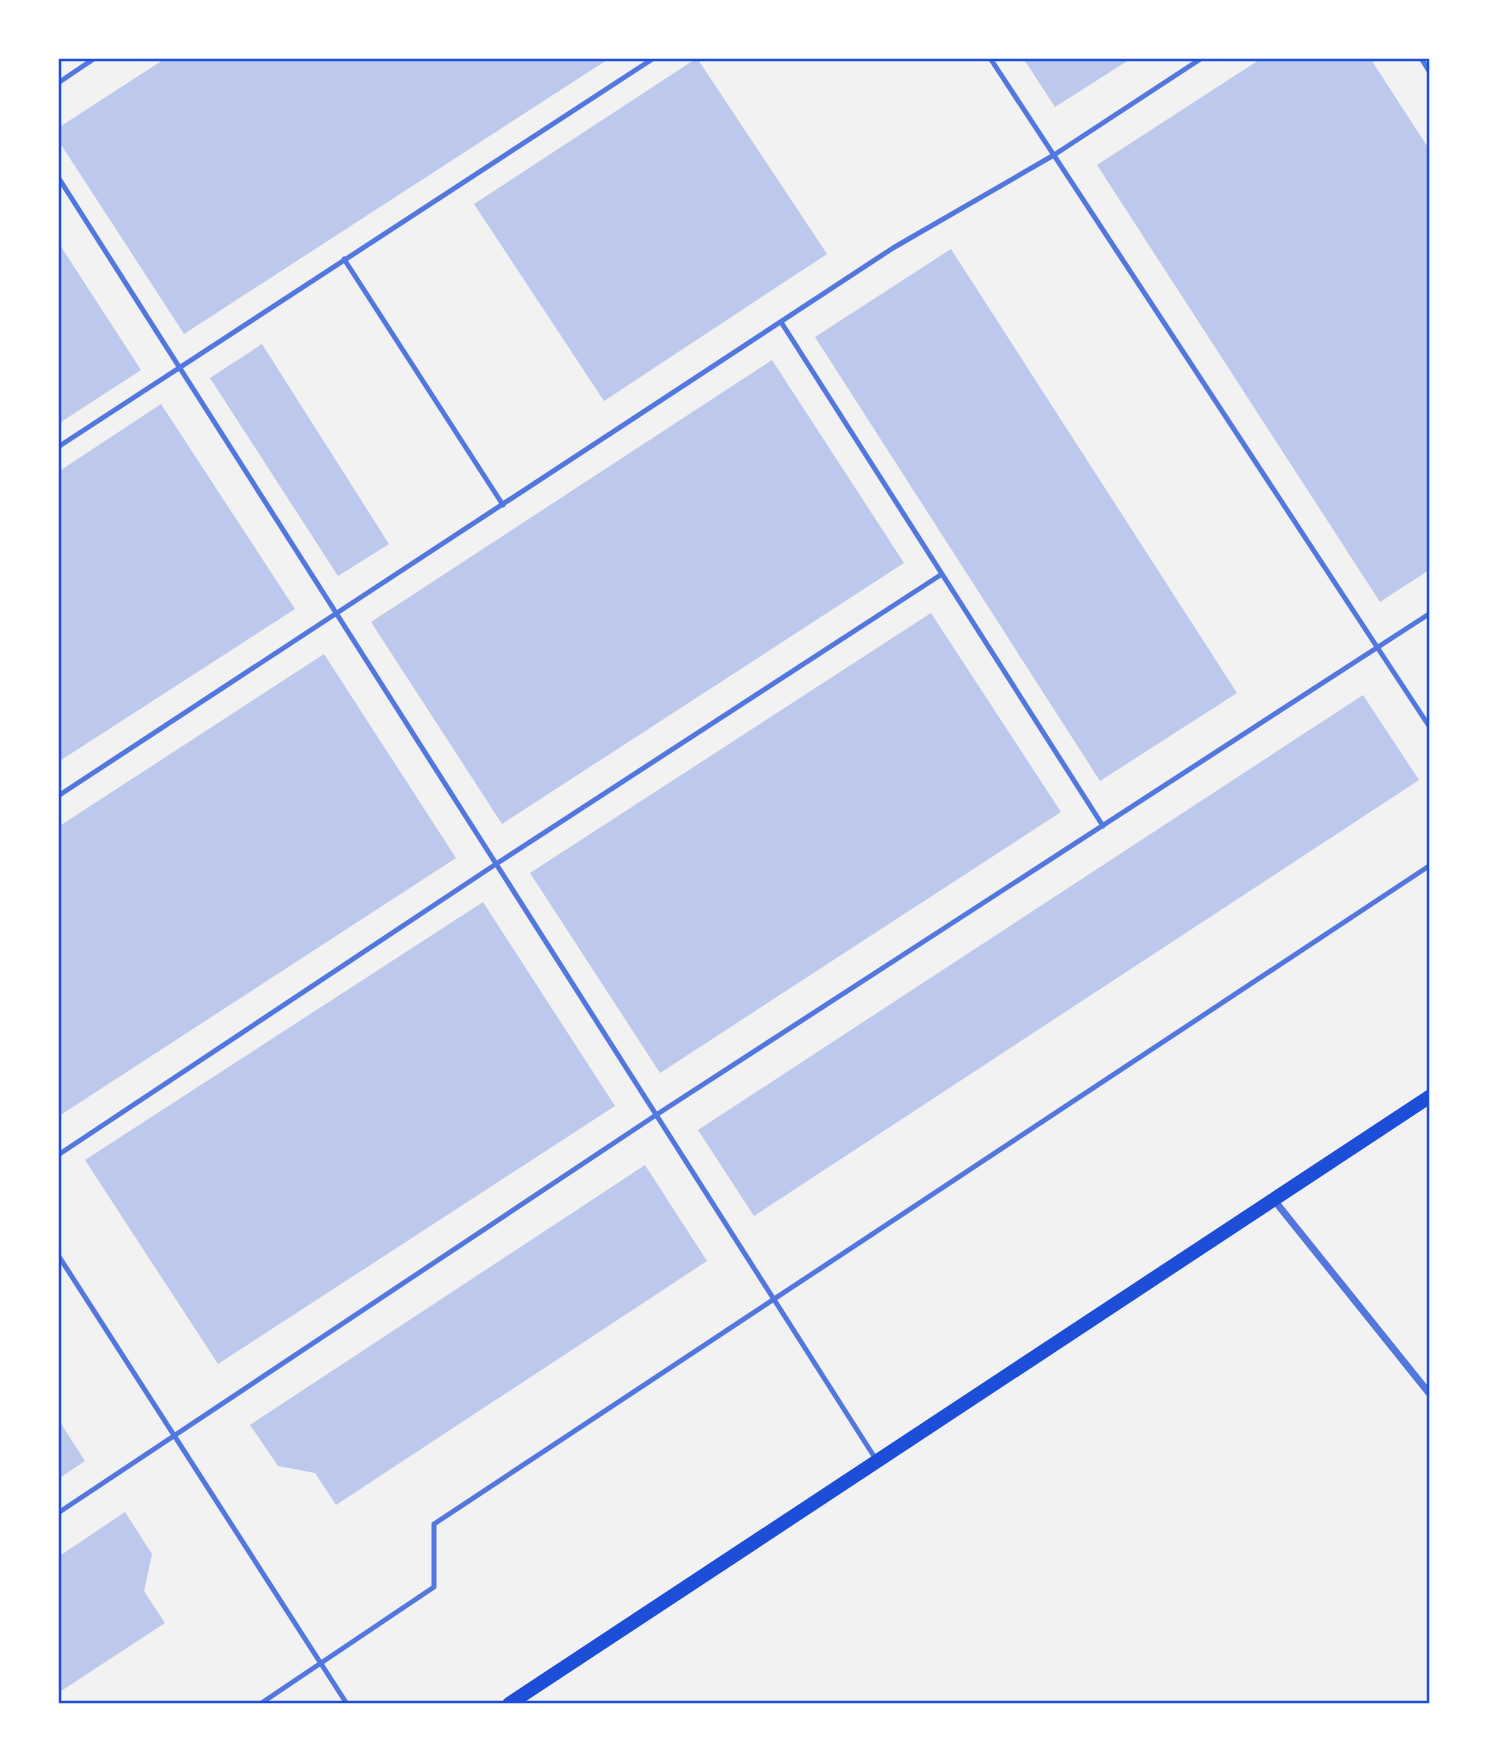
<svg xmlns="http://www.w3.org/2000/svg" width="1487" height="1762" viewBox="0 0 1487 1762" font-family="Manrope,sans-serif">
	<rect width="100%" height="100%" fill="#f2f2f2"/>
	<path fill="#bdc9ec" d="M166 58H610L184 334 58 140V128Z
		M697 58 827 254 604 401 474 204Z
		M1023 58H1132L1055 107Z
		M1262 58H1370L1429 149V570L1380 602 1097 165Z
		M58 242 141 370 58 424Z
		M951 249 1237 693 1100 781 815 337Z
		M262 344 389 544 338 576 210 378Z
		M772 360 904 563 502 824 371 622Z
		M161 404 295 609 58 762V472Z
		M931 613 1061 812 660 1073 530 873Z
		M324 654 456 858 59 1116 58 827Z
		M1363 695 1419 780 754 1216 698 1130Z
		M483 902 615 1106 218 1364 85 1160Z
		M645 1165 707 1261 336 1505 315 1473 278 1466 250 1425Z
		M58 1419 85 1461 58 1479Z
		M125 1512 152 1554 144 1591 165 1623 58 1693V1557Z"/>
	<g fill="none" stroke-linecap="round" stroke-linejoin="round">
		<path stroke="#5277de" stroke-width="5" d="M990 58 1429 726
			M1421 58 1429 71
			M58 83 95 58
			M58 177 877 1461
			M344 259 503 505
			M781 322 1103 826
			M58 447 654 58
			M58 796 893 248 1054 155 1202 58
			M58 1155 496 864 942 574
			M58 1255 347 1704
			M58 1513 656 1115 1429 614
			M260 1704 434 1587V1524L1429 866"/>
		<path stroke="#5277de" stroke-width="7" d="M1274 1200 1429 1393"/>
		<path stroke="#1d4ed8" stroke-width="14" d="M509 1704 1429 1097"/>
	</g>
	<rect width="1487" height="1762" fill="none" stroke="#ffffff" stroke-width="119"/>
	<rect x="60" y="60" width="1368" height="1642" fill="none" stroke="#1d4ed8" stroke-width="2.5"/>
</svg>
